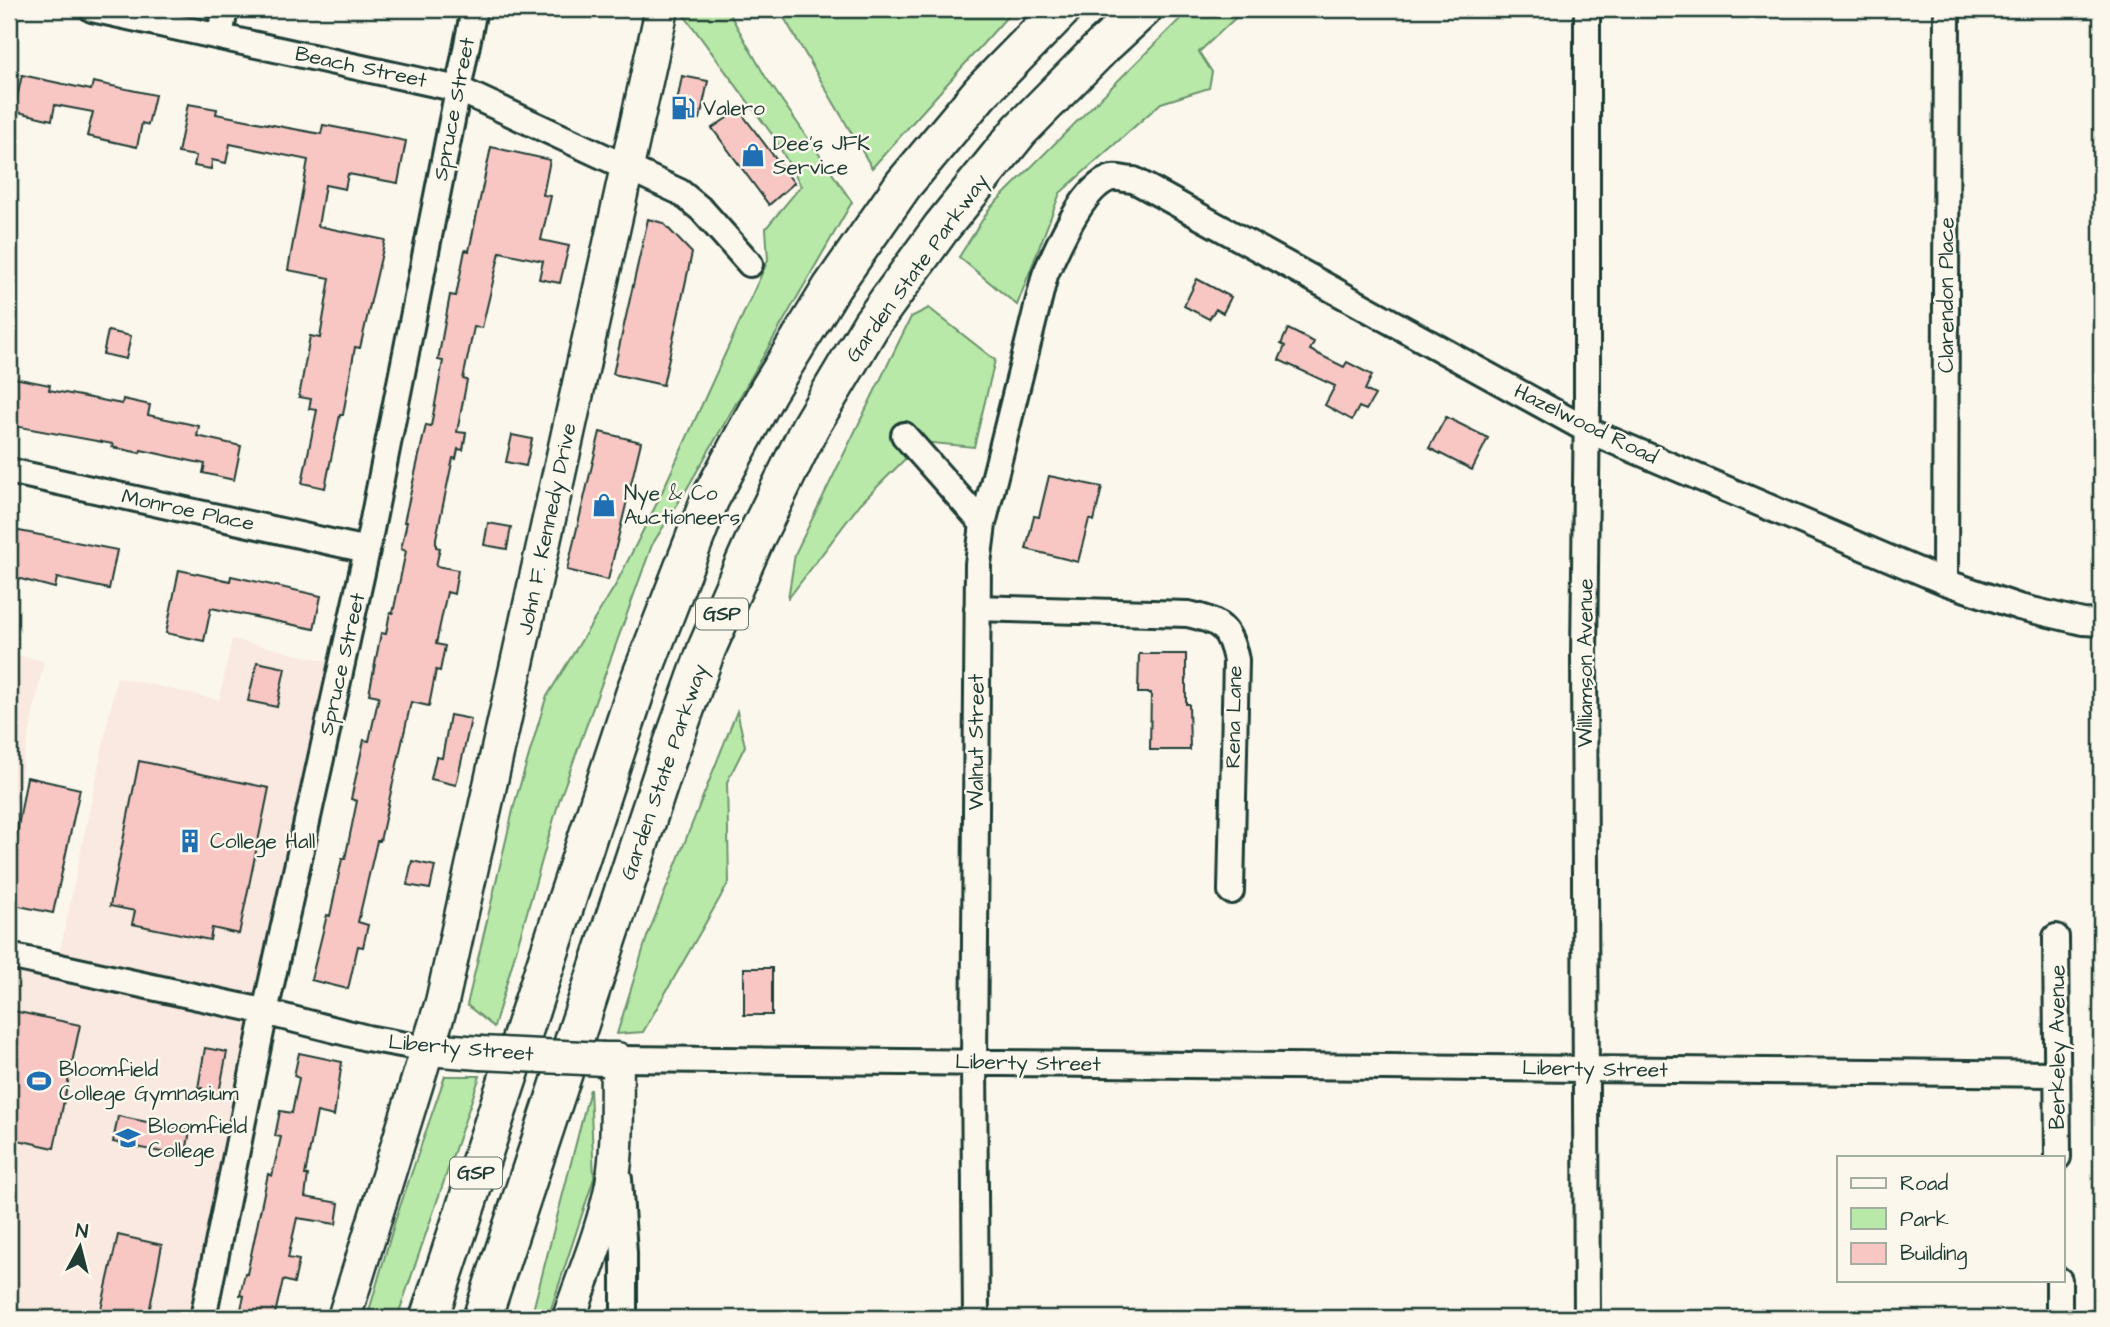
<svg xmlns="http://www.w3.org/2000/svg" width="2110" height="1327" viewBox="0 0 2110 1327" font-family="'Architects Daughter',sans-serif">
	<rect width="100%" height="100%" fill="#fbf7ec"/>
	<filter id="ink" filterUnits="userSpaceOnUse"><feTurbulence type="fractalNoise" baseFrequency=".0143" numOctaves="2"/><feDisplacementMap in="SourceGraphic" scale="14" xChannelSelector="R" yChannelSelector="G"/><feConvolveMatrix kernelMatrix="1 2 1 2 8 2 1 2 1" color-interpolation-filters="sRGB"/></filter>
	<g filter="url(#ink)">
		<path fill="#fae9e0" d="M232 639 347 666 209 1318H51L11 1310 9 1317V956L57 966 117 677 219 700Z
			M9 653 44 661 9 832Z"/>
		<path fill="#b8e9a9" stroke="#6c936e" stroke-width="2" d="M686 9H727L765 76 852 202 685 492 652 545 559 801 494 1027 467 1005 515 802 546 698 615 586 657 503 768 260 766 228 801 186 774 137 684 15Z
			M779 9H1014L872 168Z
			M1190 9H1245L1199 52 1212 72 1209 88 1161 103 1060 193 1017 305 959 257 990 208Z
			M929 308 995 360 974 447 922 442 860 504 788 599 795 554 911 317Z
			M737 711 745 746 727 782 729 882 643 1032 617 1034 647 937Z
			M445 1076H480L397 1318H367L395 1221Z
			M590 1089 594 1178 548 1318H531Z"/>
		<path fill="#f8c7c4" stroke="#1f3d34" stroke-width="2" d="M22 75 91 90 93 82 155 95 148 125 142 123 137 147 87 136 93 112 55 105 52 120 14 111Z
			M682 76 708 81 700 119 675 113Z
			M188 104 217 109 216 114 262 123 321 134 323 125 406 141 398 183 348 174 345 189 325 185 318 226 385 240 360 348 355 347 343 415H340L325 488 302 483 317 410 309 409 311 399 299 397 310 336 320 338 330 278 288 270 308 160 230 144 226 163 212 160 211 169 194 166 196 156 178 153Z
			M739 110 794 183 769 205 712 128Z
			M491 147 550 160 543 195 551 196 541 240 569 246 560 283 539 279 543 261 500 252 482 328 474 327 463 379 467 380 457 432 466 433 463 450 458 449 456 459 453 458 436 538V547L440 548 436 566 458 570 454 594 447 592 436 644 445 646 440 671 436 670 429 706 411 702 380 841H377L358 922 368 925 363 947 358 946 348 989 311 980 327 915 330 916 342 859H345L357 801 351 799 364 740 369 741 379 696 369 694 381 633 386 634 390 612 393 613 406 551 401 549 407 522H404L426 425 431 426 443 361 438 360 450 295 456 296 465 250 469 251Z
			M648 219 663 223 692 253 663 385 613 374Z
			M1197 279 1231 297 1223 313 1216 309 1209 319 1184 306Z
			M1288 329 1314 342 1310 350 1344 367 1347 362 1372 375 1365 390 1375 395 1366 410 1359 407 1352 420 1325 405 1335 386 1279 360 1285 346 1281 344Z
			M108 331 131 336 126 359 103 354Z
			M9 377 50 385 49 390 122 404 123 399 150 405 148 415 199 426 197 436 241 446 234 480 203 473 205 464 141 450 140 453 112 447 113 444 9 425Z
			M1446 417 1488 438 1472 470 1429 448Z
			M600 432 641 442 608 580 567 570Z
			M512 435 532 439 526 466 506 462Z
			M1049 476 1102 487 1094 521 1089 519 1078 562 1026 549 1034 516 1039 517Z
			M488 523 511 527 507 549 484 545Z
			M9 529 117 550 109 589 57 578 55 588 9 576Z
			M179 570 230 581 231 576 321 596 314 629 211 608 204 641 166 633Z
			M1139 654H1186V704H1189L1190 750H1150L1151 693H1138Z
			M257 662 285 668 277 707 248 701Z
			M450 715 471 719 456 785 431 779 436 757 442 758Z
			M139 761 269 788 239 934 212 928 210 940 132 924 135 911 110 906Z
			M27 777 80 789 53 913 9 904V876Z
			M412 861 435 866 430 889 407 885Z
			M744 968H772V1015H744Z
			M9 1010 80 1025 54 1148 9 1138Z
			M205 1048 227 1052 218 1098 201 1094 202 1088H198Z
			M299 1053 342 1062 334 1116 317 1112 305 1175H308L305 1197 339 1203 336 1224 297 1218 288 1258 299 1260 294 1283 283 1280 274 1318H239L244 1296 240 1295 245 1273 247 1274 268 1174 272 1176 281 1137 275 1136 280 1111 292 1113 299 1078 294 1076Z
			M118 1116 190 1131 185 1157 113 1142Z
			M118 1235 162 1245 148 1318H99Z"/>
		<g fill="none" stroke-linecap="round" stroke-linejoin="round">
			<g stroke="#1f3d34" stroke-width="30">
				<path id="minor" d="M92 9 458 89 680 192 702 210 750 264
					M220 37 225 9
					M904 435 983 524
					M9 471 367 550
					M1945 582 1947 9
					M977 608 1188 614C1220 621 1229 627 1236 660L1231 891
					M2056 937 2058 1157
					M9 956 249 1008 367 1038 428 1049
					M617 1059 2057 1074
					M619 1179 624 1253V1318
					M2059 1280V1318
					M203 1318 265 1012 367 550 474 9
					M976 1318 974 1063 978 564 983 524 1045 275C1056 250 1083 185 1112 178 1118 177 1127 180 1134 180L1587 430 1945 582 2019 607 2083 622 2101 623
					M1587 1318 1584 655 1587 400V9"/>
			</g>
			<g stroke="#1f3d34" stroke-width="37">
				<path id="major" d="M428 1049 480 1053
					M344 1318 442 1002 662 9
					M569 1318C584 1274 603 1230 612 1184 619 1143 616 1101 617 1059H604"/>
			</g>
			<g stroke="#1f3d34" stroke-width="42">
				<path id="highway" d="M429 1318 637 687 710 499 768 391 832 287 903 185 980 93 1062 9
					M482 1318 668 757 707 648 756 537 810 427 872 323 941 228 1020 130 1103 46 1143 9"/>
			</g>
			<use href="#minor" stroke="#fbf7ec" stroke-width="24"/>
			<use href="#major" stroke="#fbf7ec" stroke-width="32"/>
			<use href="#highway" stroke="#fbf7ec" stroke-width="37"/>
			<g stroke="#1f3d34" stroke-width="37" stroke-linecap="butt">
				<path id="major-bridge" d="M480 1053 604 1059"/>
			</g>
			<use href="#major-bridge" stroke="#fbf7ec" stroke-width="32"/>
		</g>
	</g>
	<defs>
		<g id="fuel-bare" transform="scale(1.89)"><path d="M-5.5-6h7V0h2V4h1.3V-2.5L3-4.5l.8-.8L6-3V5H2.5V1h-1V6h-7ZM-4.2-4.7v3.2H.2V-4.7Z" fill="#1f6fb2" stroke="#fbf7ec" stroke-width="2.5" paint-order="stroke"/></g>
		<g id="shop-bare" transform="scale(1.89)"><path d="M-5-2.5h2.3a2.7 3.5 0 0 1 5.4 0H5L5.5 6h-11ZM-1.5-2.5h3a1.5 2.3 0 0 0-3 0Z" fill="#1f6fb2" stroke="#fbf7ec" stroke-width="2.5" paint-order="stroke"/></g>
		<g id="building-bare" transform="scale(1.89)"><path d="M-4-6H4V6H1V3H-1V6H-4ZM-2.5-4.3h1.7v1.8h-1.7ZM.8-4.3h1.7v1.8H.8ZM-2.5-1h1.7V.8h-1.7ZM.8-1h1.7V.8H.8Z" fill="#1f6fb2" stroke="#fbf7ec" stroke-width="2.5" paint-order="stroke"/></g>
		<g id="stadium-bare" transform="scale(1.89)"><path d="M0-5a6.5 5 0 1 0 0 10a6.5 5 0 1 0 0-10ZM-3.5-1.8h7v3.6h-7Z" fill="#1f6fb2" stroke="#fbf7ec" stroke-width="2.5" paint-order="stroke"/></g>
		<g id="university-bare" transform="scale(1.89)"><path d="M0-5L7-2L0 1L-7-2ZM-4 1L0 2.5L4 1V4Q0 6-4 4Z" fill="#1f6fb2" stroke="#fbf7ec" stroke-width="2.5" paint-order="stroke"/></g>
	</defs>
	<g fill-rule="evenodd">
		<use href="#fuel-bare" x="683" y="108"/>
		<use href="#shop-bare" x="753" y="155"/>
		<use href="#shop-bare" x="604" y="505"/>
		<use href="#building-bare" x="190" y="841"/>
		<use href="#stadium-bare" x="39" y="1081"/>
		<use href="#university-bare" x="128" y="1138"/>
	</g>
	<g text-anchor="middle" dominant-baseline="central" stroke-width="5" stroke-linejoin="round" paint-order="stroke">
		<g fill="#fbf7ec" stroke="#61756b" stroke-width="2">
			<rect x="696" y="598.5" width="52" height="31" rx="5"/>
			<rect x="450" y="1157.5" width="52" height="31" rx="5"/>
		</g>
		<g font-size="19" font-weight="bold" fill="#1f3d34">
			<text x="722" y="614">GSP</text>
			<text x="476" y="1173">GSP</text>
		</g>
		<g font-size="21" fill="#1f3d34" stroke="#fbf7ec">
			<text transform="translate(361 67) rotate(12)">Beach Street</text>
			<text transform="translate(454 109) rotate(-79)">Spruce Street</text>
			<text transform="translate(917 268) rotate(-54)">Garden State Parkway</text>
			<text transform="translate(1946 295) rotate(-90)">Clarendon Place</text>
			<text transform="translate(1586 424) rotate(26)">Hazelwood Road</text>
			<text transform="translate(188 510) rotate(12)">Monroe Place</text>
			<text transform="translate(547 529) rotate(-78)">John F. Kennedy Drive</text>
			<text transform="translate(1585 663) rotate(-90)">Williamson Avenue</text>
			<text transform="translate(342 664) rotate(-77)">Spruce Street</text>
			<text transform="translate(1234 717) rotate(-89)">Rena Lane</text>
			<text transform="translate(976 742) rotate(-90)">Walnut Street</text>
			<text transform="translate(664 772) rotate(-71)">Garden State Parkway</text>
			<text transform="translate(2057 1047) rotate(-90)">Berkeley Avenue</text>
			<text transform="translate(461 1048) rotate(5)">Liberty Street</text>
			<text transform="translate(1028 1063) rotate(1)">Liberty Street</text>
			<text transform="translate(1595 1069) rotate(1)">Liberty Street</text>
		</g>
		<g font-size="21" fill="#1f3d34" stroke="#fbf7ec" text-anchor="start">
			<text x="703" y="108">Valero</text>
			<text x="773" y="143">Dee's JFK<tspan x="773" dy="24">Service</tspan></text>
			<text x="624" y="493">Nye &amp; Co<tspan x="624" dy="24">Auctioneers</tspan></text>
			<text x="210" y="841">College Hall</text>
			<text x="59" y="1069">Bloomfield<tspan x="59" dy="24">College Gymnasium</tspan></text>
			<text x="148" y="1126">Bloomfield<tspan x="148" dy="24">College</tspan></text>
		</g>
	</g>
	<rect width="2110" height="1327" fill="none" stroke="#fbf7ec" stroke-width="35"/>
	<rect x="18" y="18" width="2075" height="1292" fill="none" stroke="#1f3d34" stroke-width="2.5" filter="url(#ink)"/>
	<rect x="1837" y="1156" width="228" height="126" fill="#fbf7ec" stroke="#a3ada2" stroke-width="2"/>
	<rect x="1851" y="1178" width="35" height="10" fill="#fbf7ec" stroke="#a3ada2" stroke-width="2"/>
	<text x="1900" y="1190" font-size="21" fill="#1f3d34">Road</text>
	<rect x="1851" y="1208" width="35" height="21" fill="#b8e9a9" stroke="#a3ada2" stroke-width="2"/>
	<text x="1900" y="1226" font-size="21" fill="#1f3d34">Park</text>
	<rect x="1851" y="1243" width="35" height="21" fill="#f8c7c4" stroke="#a3ada2" stroke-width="2"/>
	<text x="1900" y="1260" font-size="21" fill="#1f3d34">Building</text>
	<g transform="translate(80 1247) rotate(7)" stroke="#fbf7ec" stroke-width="5" paint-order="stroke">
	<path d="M0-5L12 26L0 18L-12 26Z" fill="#1f3d34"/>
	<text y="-10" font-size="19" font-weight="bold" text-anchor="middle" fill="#1f3d34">N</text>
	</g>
</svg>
